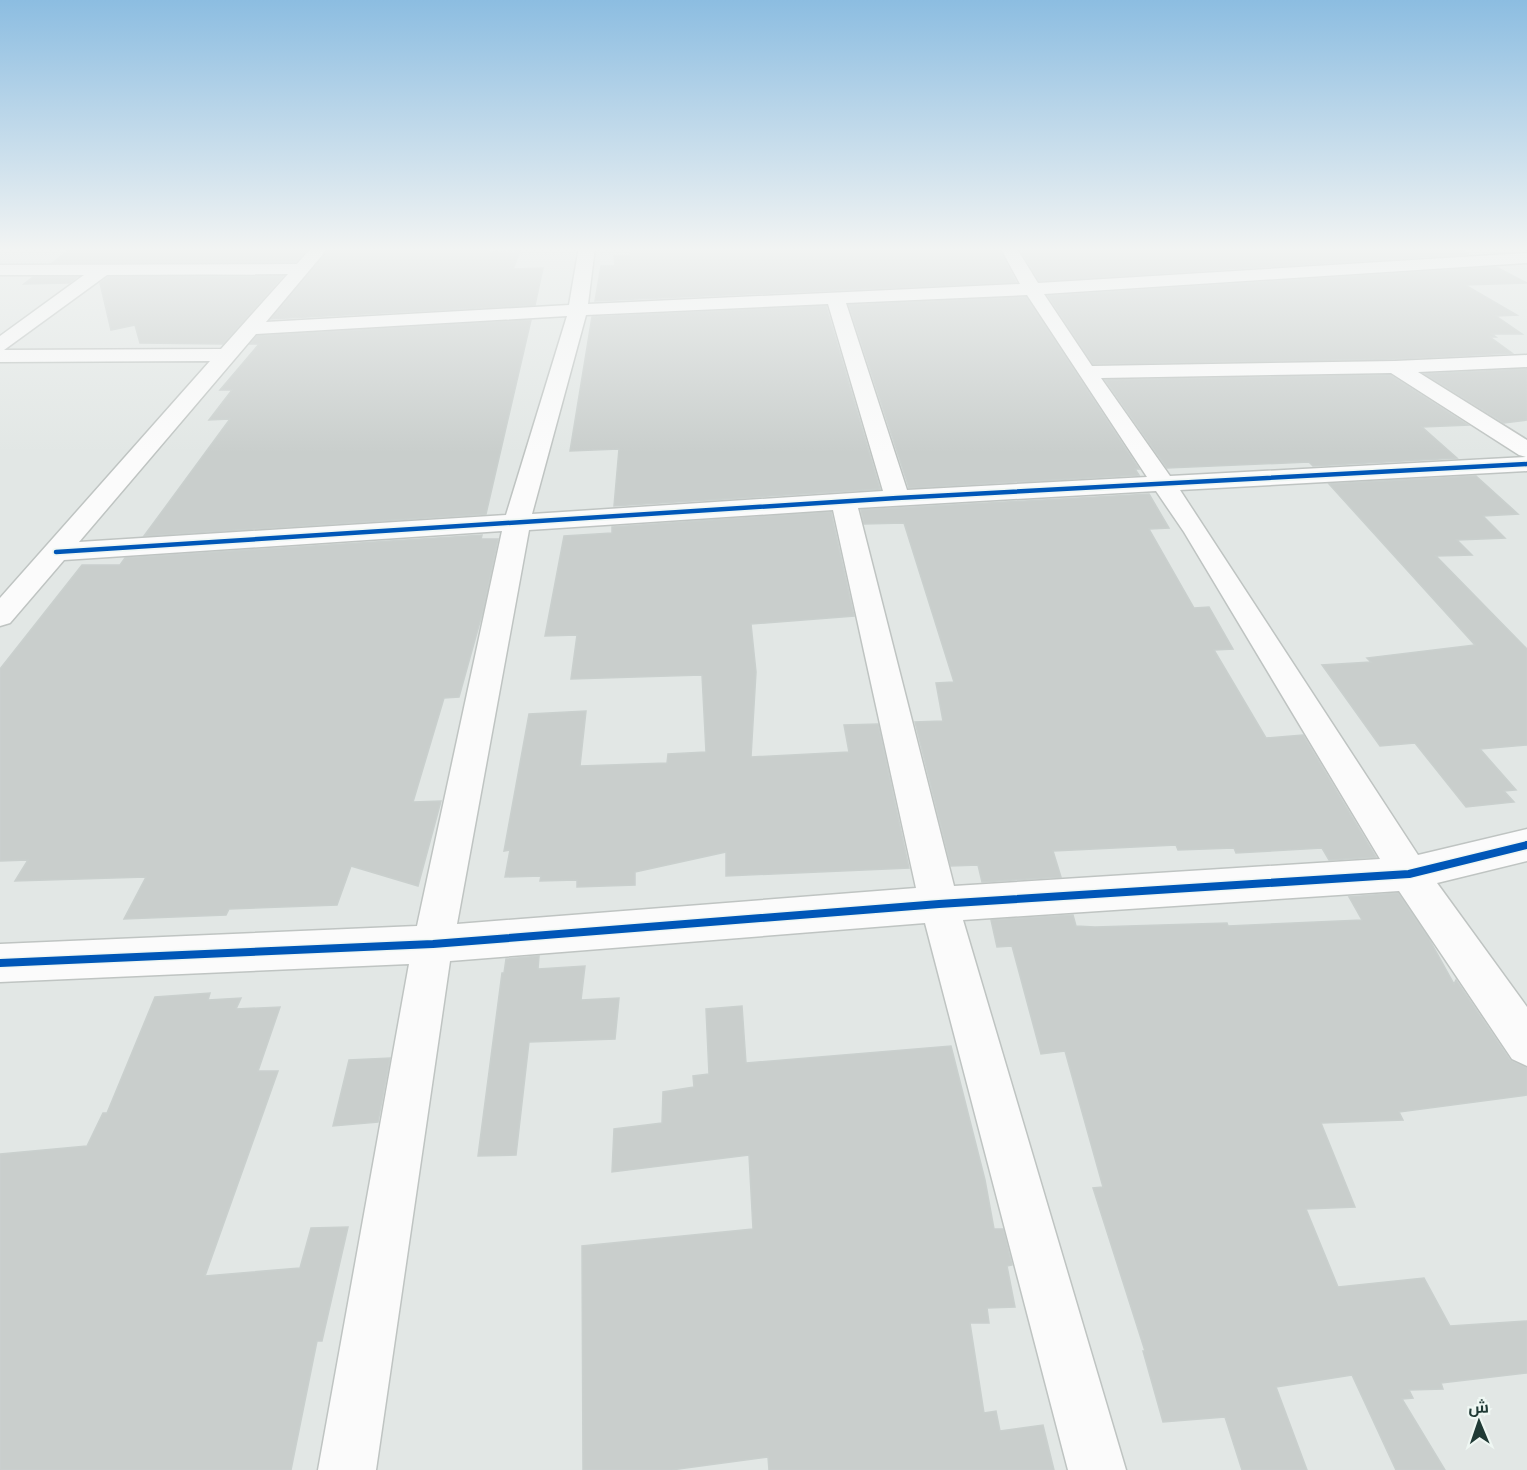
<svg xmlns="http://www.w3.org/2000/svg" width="1527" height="1470" viewBox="0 0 1527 1470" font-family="'Fira Sans',Cairo,sans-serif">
	<rect width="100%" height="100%" fill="#e2e7e5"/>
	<path fill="#c9cecc" stroke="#cad0ce" stroke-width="1.5" d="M73 247H309L296 262 52 263Z
		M331 247H490L488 252 520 251 513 269 543 268 535 305 271 319Z
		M629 247H667L668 250 760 247H998L1016 282 595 301 601 266H615L614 256 631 255Z
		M1019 247H1454L1469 254 1039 281Z
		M1496 267 1527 283 1465 285 1517 315 1496 316 1522 334H1492L1496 337H1490L1512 353 1395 359 1093 364 1048 296Z
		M283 276 223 344 140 343 135 325 111 330 100 283 108 277Z
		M33 277H77L69 283 24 284Z
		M1026 297 1139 469H1135L1139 475 909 488 849 305Z
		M826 306 880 489 614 506 619 449 570 451 592 317Z
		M531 320 486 514 144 536 230 419 209 420 232 390H220L259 344H250L257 336Z
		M1527 369V420L1504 423 1425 374Z
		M1390 375 1468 425 1422 427 1457 458 1313 466 1309 462 1167 468 1105 380Z
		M1476 476 1518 514 1483 516 1505 538 1457 540 1472 555 1436 556 1527 649V745L1480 749 1516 790 1504 791 1514 802 1466 807 1415 743 1380 746 1322 665 1371 662 1367 658 1475 645 1329 484Z
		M1149 494 1169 528 1149 529 1194 608 1209 607 1233 649 1214 650 1266 738 1303 735 1376 857 1329 860 1322 848 1236 853 1234 848 1178 850 1176 845 1053 851 1061 877 982 882 978 865 951 866 915 722 943 721 936 683 954 682 904 523 864 524 861 510Z
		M831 512 854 616 751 624 756 672 751 757 849 752 844 725 878 724 909 868 726 876V852L635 872V885L577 887V880L540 881 541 876 505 877 510 850 504 851 529 714 586 711 580 766 667 763 668 754 706 752 702 675 571 679 577 635 545 636 564 536 612 533V527Z
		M482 535 481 539H498L483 611 459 697 444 698 413 802 441 801 418 886 351 866 337 905 229 909 226 915 124 919 146 877 15 881 28 860 0 861V669L82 565H120L125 558Z
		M1398 893 1429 939 1454 984 1456 980 1510 1060 1527 1068V1095L1399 1112 1403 1120 1321 1123 1355 1207 1306 1209 1338 1287 1424 1278 1450 1326 1527 1321V1373L1441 1383 1443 1389 1409 1390 1413 1398 1402 1399 1445 1470H1396L1352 1375 1276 1387 1307 1470H1242L1225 1417 1163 1422 1143 1351H1145L1093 1188 1103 1187 1065 1051 1041 1054 1012 946 997 947 991 920 1073 915 1076 926 1095 927 1227 923 1228 926 1362 920 1349 897Z
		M539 956 538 969 585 966 581 1000 619 998 615 1039 529 1042 516 1155 478 1156 502 973H504L506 959Z
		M210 993 208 1000 241 998 236 1009 280 1007 258 1071H278L205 1276 300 1268 311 1228 348 1227 322 1341H317L291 1470H0V1154L87 1146 103 1113H107L155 997Z
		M742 1006 746 1063 951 1046 985 1180 994 1229H1003L1012 1265 1007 1266 1015 1307 987 1308 989 1323H970L984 1413 996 1411 1000 1431 1043 1425 1054 1470H769L768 1457 671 1470H583L582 1246 753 1229 749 1155 612 1172 614 1129 662 1123 663 1092 694 1087 693 1076 709 1074 706 1009Z
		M390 1058 378 1122 333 1126 349 1060Z"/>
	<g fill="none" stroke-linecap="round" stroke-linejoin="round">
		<g stroke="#bfc4c2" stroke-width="3">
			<path id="minor" d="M312 247H329L266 322 569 305 579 247H595L588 304 1020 284 1000 247H1016L1038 283 1527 253V263L1044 294 1092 366 1395 361 1527 355V367L1418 372 1527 440V471L1180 490 1418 855 1527 829V861L1437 883 1527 1007V1066L1512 1059 1399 891 963 920 1126 1470H1068L925 923 450 961 376 1470H318L409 964 0 982V944L417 926 502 531 64 560 10 623 0 626V598L210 361 0 362V336L84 275H0V265L297 264ZM288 274 221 349 4 350 107 275ZM1027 295 1147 477 907 490 846 303ZM828 304 883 491 532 514 586 315ZM567 316 506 515 79 542 256 334ZM1391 373 1519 455 1526 457 1170 476 1101 378ZM1156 491 1184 532 1380 859 954 886 858 508ZM833 510 916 888 457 924 529 530Z"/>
		</g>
		<use href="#minor" fill="#fbfbfb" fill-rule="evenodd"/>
		<g stroke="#eff7f3" stroke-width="8">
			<path id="cycleway-far1" d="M56 552 897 498 1527 464"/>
		</g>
		<g stroke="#eff7f3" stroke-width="11">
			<path id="cycleway" d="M0 963 433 944 939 904 1409 874 1527 845"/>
		</g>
		<use href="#cycleway-far1" stroke="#0057b8" stroke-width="4.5"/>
		<use href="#cycleway" stroke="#0057b8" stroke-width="8"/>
	</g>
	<linearGradient id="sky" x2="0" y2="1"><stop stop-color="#8cbde1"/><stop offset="0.55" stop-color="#f2f4f3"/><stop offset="1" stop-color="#f2f4f3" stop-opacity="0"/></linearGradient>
	<rect width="1527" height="453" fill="url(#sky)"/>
	<g transform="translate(1479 1422) rotate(358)" stroke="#eff7f3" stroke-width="4.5" paint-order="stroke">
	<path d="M0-4.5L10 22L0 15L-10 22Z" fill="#203a35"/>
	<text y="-9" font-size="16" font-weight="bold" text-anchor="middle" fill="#203a35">ش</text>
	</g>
</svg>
